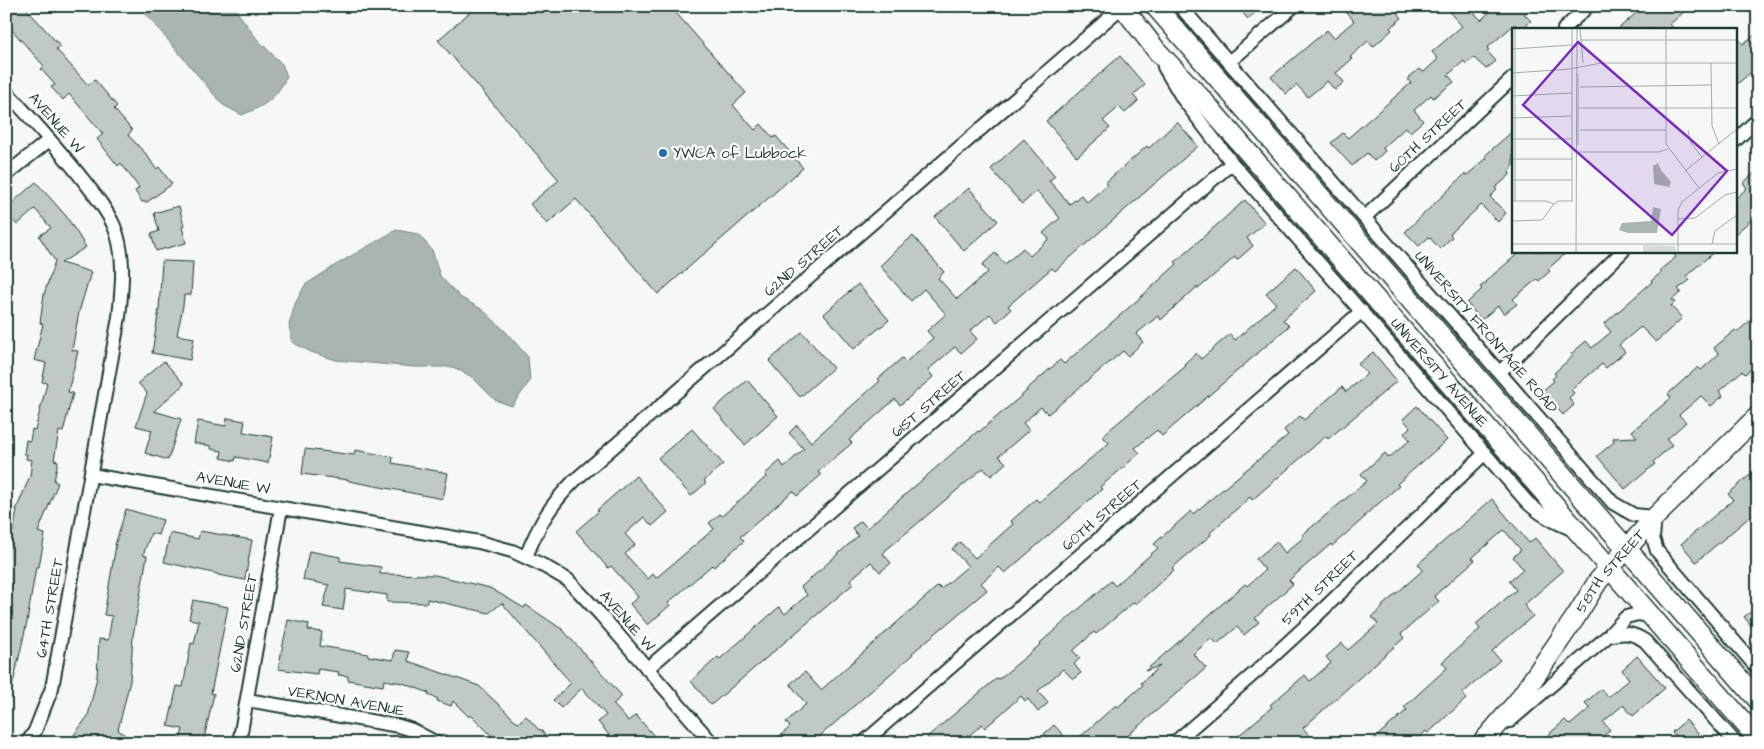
<svg xmlns="http://www.w3.org/2000/svg" width="1764" height="749" viewBox="0 0 1764 749" font-family="'Architects Daughter',sans-serif">
	<rect width="100%" height="100%" fill="#f6f7f7"/>
	<filter id="ink" filterUnits="userSpaceOnUse"><feTurbulence type="fractalNoise" baseFrequency=".02" numOctaves="2"/><feDisplacementMap in="SourceGraphic" scale="10" xChannelSelector="R" yChannelSelector="G"/><feConvolveMatrix kernelMatrix="1 2 1 2 8 2 1 2 1" color-interpolation-filters="sRGB"/></filter>
	<g filter="url(#ink)">
		<path fill="#aab5b1" stroke="#72857f" d="M139 6H233L257 39 282 64 287 76C275 100 266 105 242 115L223 105Z
			M396 230 418 234 432 250 440 276 460 297 483 310 506 332 528 357 530 381 512 406 495 400 472 377 453 367H414L336 360 311 352 292 342 289 325 295 304 305 285 339 263Z"/>
		<path fill="#c0c9c6" stroke="#1f3d34" d="M6 6H24L60 46 56 49 88 85 95 80 117 106 114 109 132 130 128 135 147 155 156 169 159 167 172 184 147 202H142L135 191 139 188 121 163 118 166 97 139 103 134 69 94 63 100 51 87 55 85 41 69 44 66 12 30 11 32 6 26Z
			M477 6H670L746 93 733 105 755 130 761 124 773 138 776 136 803 168 658 294 576 199 547 224 530 204 559 180 438 40Z
			M1237 6H1262L1248 19Z
			M1353 6H1392L1402 18 1390 28 1392 30 1373 47 1368 41 1350 57 1352 59 1336 73 1344 82 1335 90 1327 81 1308 97 1297 85 1286 94 1271 77 1327 30 1334 38 1354 21 1346 12Z
			M1456 6H1468L1481 20 1496 6H1533L1524 14 1531 21 1522 29H1519L1515 24 1487 48 1489 50 1487 51 1496 61 1486 69 1474 58 1466 64 1464 61 1448 75 1454 82 1433 98 1431 95 1414 110 1423 121 1410 132 1406 127 1383 148 1385 151 1374 161 1367 153 1352 166 1331 143 1343 133 1348 138 1411 83 1407 79 1419 69 1424 72 1438 59 1432 52 1462 26 1449 12Z
			M1644 6H1691L1670 24 1674 29H1618Z
			M1758 32V66L1735 86V35L1743 44Z
			M1120 56 1145 85 1133 95 1138 101 1125 113 1119 107 1103 121 1110 128 1077 157 1046 121Z
			M1177 122 1198 146 1055 271 1052 268 1008 306 1011 309 997 322 990 314 970 331 977 339 961 353 955 347 928 370 933 377 900 405 895 399 849 440 852 443 818 472 821 475 797 496 793 491 740 537 744 541 714 567 712 565 668 603 670 605 648 625 630 604 638 597 611 566 608 568 576 531 599 511 597 510 636 476 668 512 652 526 644 517 625 534 635 545 625 554 648 579 653 574 656 578 714 529 709 523 720 514 722 516 767 476 765 474 780 461 784 467 804 449 789 433 797 425 811 442 880 381 878 379 902 358 906 362 933 338 927 331 946 314 924 289 911 301 880 266 897 249 913 236 944 272 938 278 957 299 988 272 982 265 995 253 1005 264 1023 248 1030 256 1049 239 1043 233 1060 218 1037 191 1022 204 991 169 1024 139 1055 176 1049 181 1070 204 1081 195 1087 202 1107 185 1105 183 1147 146 1149 148Z
			M1513 131V167L1509 171 1510 175 1495 188 1497 190 1490 197 1506 213 1498 222 1481 205 1450 234 1452 237 1440 249 1429 237 1419 246 1405 232 1465 174 1467 175 1487 158 1485 156 1491 150Z
			M1758 170V214L1735 234V199L1747 188 1743 183Z
			M36 182 66 216 86 247 61 263 91 272 79 312 72 350 78 351 68 392 73 393 63 432 59 431 54 460 58 461 54 481 58 483 38 532 45 534 39 567H36L27 622 11 692H6V548H10L17 510H16L30 476 32 460 26 459 27 454H24L26 440 30 441 32 429 35 430 47 383 42 382 46 363 34 360 43 324 40 323 44 294 55 261 39 236 51 228 35 209 17 225 6 212V208Z
			M969 188 998 221 964 251 935 217Z
			M1245 200 1265 223 1247 238 1253 246 1237 260 1235 257 1198 289 1197 287 1161 320 1158 316 1136 334 1143 342 1128 356 1123 351 1048 414 1041 407 1023 423 1029 430 999 456 1006 463 991 476 983 468 975 475 886 550 883 554 891 563 880 572 871 562 850 580 853 584 711 705 691 681 718 657 720 659 779 607 785 614 807 595 801 587 858 536 852 528 861 521 867 528 978 431 979 432 1027 391 1026 390 1060 360 1064 364 1141 297 1177 264 1175 262Z
			M179 206 184 226 182 227 186 243 156 251 151 234 159 231 154 213Z
			M1521 251H1568L1548 269 1550 271 1539 281 1537 279 1513 299 1517 304 1504 314 1498 306 1481 320 1467 303 1482 289 1480 287 1487 282 1486 281Z
			M1671 251H1715L1686 276 1690 280 1678 289 1681 292 1672 300 1675 302 1671 306 1682 318 1656 342 1641 327 1637 330 1619 345 1625 352 1606 368 1602 364 1571 390 1574 393 1569 398 1574 405 1563 415 1542 391 1554 381 1552 379 1556 375 1554 373 1573 356 1571 354 1586 341 1592 348 1611 332 1604 324 1652 282 1651 281 1662 272 1660 270 1676 257Z
			M162 261 193 262 191 295H184L183 306 177 335 194 338 190 360 152 353 159 309Z
			M1296 267 1316 291 1283 320 1289 326 1162 436 1157 430 1135 448 1140 453 1100 487 1102 489 1005 573 999 567 981 583 987 590 912 653 913 654 812 743H772L790 727 786 722 806 704 790 684 805 672 821 690 938 586 941 589 968 566 952 549 960 542 975 558 1013 524 1011 521 1036 499 1039 502 1109 443 1102 436 1157 390 1186 366 1184 364 1196 353 1201 359 1230 334 1235 340 1276 304 1266 293Z
			M858 284 889 320 854 349 824 314Z
			M1758 314V363L1745 374 1742 371 1719 391 1723 396 1711 406 1701 396 1679 415 1686 422 1667 439 1672 445 1653 462 1655 464 1625 489 1597 456 1614 442 1613 438 1637 437 1632 431 1671 398 1668 394 1698 367 1701 370 1719 354 1714 348 1735 330 1737 332Z
			M802 332 833 368 800 397 769 361Z
			M1373 352 1397 381 1328 439 1326 436 1252 500 1250 497 1210 533 1211 535 1172 568 1174 570 1136 604 1134 602 1096 634 1094 632 1073 651 1080 658 1074 664 1081 673 1073 679 1063 669 1038 691 1048 703 1038 712 1028 699 1025 701 1021 696 985 728 982 724 961 743H932L927 737 997 678 999 679 1041 644 1040 643 1111 581 1115 586 1158 548 1154 544 1191 511 1193 514 1288 435 1284 430 1300 416 1304 420 1342 387 1346 392 1367 374 1358 364Z
			M164 361 184 384 154 411 181 419 168 460 145 453 152 430 136 426 147 393 138 383Z
			M747 380 778 416 745 445 714 409Z
			M1417 406 1447 440 1397 484 1399 486 1364 516 1365 517 1332 546 1331 544 1289 580 1293 584 1255 618 1259 622 1244 635 1237 627 1217 644 1212 638 1193 654 1206 668 1119 743H1073L1116 705 1118 707 1143 685 1141 683 1160 666 1145 671 1245 584 1247 586 1265 570 1256 559 1277 542 1285 553 1304 537 1302 535 1367 481 1361 474 1385 453 1389 458 1410 440 1404 433 1410 427 1403 419Z
			M227 418 245 421 243 432 273 437 268 463 236 457 235 461 221 458 222 451 211 449V446L194 443 198 421 226 426Z
			M692 429 723 464 704 481 706 483 691 496 658 458Z
			M305 449 354 455 355 450 393 457 392 463 448 473 443 499 349 481V480L302 474Z
			M1758 468V510L1696 562 1681 544 1733 500 1728 494Z
			M1492 499 1529 543 1535 538 1563 571 1524 605 1533 616 1492 651 1500 660 1462 694 1466 699 1428 733 1426 731 1413 743H1369L1407 710 1404 707 1447 668 1442 662 1480 629 1476 624 1516 590 1509 581 1523 569 1513 557 1521 550 1504 530 1472 558 1475 560 1434 596 1439 601 1401 634 1404 638 1303 728 1316 743H1230L1272 707 1270 705 1305 675 1310 681 1331 663 1326 657 1342 643 1348 650 1378 624 1372 617 1383 607 1382 606 1423 570 1418 564Z
			M126 509 163 520 158 535 151 533 143 555 147 556 133 636 130 681 118 730 136 743H68L88 716 97 677 99 639 108 640 112 616 104 615 116 545H115Z
			M200 531 252 540 245 580 218 575V574L164 562 170 533 198 539Z
			M309 551 340 557V561L381 567 380 574 435 575 490 588 524 608 526 605 563 630 622 696 613 704 628 721 636 715 660 743H616L598 722 606 715 582 688 561 708 553 700 571 683 502 603 489 613 427 599V603L387 602V595L346 589 343 610 323 607 329 585 303 580Z
			M193 600 228 607 211 693 214 694 203 743H179L183 729 168 726 177 686 183 687 191 643 194 644 199 621 189 619Z
			M1758 606V634L1744 617Z
			M288 620 309 624 308 630 322 632 320 646 368 654V656L393 660 395 650 409 652 408 661 479 686 518 723 526 716 539 730 540 729 552 743H499L471 715 469 717 453 701 451 706 437 701 438 699 428 695 429 693 403 683 384 680 383 686 348 680V676L338 675 339 672 318 669 317 674 278 669Z
			M1637 656 1665 688 1633 716 1623 705 1603 722 1610 730 1595 743H1539L1565 720 1570 725 1590 708 1585 703 1601 689 1608 697 1629 679 1622 670Z
			M1686 720 1706 743H1682L1672 732Z
			M1054 725 1064 736 1056 743H1051L1044 734Z"/>
		<g fill="none" stroke-linecap="round" stroke-linejoin="round">
			<g stroke="#1f3d34" stroke-width="16">
				<path id="street" d="M1180 6 1613 503 1634 515 1655 517 1653 538 1657 551 1758 669
					M1564 29 1588 6
					M1229 62 1294 6
					M1164 67 1183 99 1232 163 1528 503C1542 516 1557 523 1574 530
					M6 91C33 121 60 150 84 181 95 195 107 210 114 226 126 255 122 287 119 317L52 688 35 731 27 743
					M1735 141 1758 119
					M6 175 49 140
					M1365 217 1513 78
					M1500 372 1623 251
					M91 475 479 542 512 551 542 565 568 580 601 615 712 743
					M526 557C538 526 550 505 574 481L1123 6
					M1608 636C1623 632 1632 632 1645 641L1736 743
					M647 669 1232 163
					M247 700 399 726 412 730 437 743
					M1510 721 1608 636 1626 617 1638 614 1651 616
					M239 743 281 508
					M863 743 1362 311
					M1174 743 1257 671 1307 625 1485 453"/>
			</g>
			<g stroke="#1f3d34" stroke-width="22">
				<g id="secondary">
					<path id="s1" d="M1122 6 1157 51 1201 98 1758 739"/>
					<path d="M1155 6 1758 700"/>
					<path id="s2" d="M1482 743 1518 701 1575 618 1598 581 1655 517 1758 416"/>
				</g>
			</g>
			<use href="#street" stroke="#fff" stroke-width="12"/>
			<use href="#secondary" stroke="#fff" stroke-width="19"/>
		</g>
	</g>
	<circle fill="#1f6fb2" stroke="#fff" stroke-width="2" cx="663" cy="153" r="5"/>
	<g text-anchor="middle" dominant-baseline="central" stroke-width="4.5" stroke-linejoin="round" paint-order="stroke">
		<g font-size="15" fill="#1f3d34" stroke="#fff">
			<text transform="translate(56 123) rotate(49)">AVENUE W</text>
			<text transform="translate(1428 136) rotate(-43)">60TH STREET</text>
			<text transform="translate(804 261) rotate(-41)">62ND STREET</text>
			<text transform="translate(1486 332) rotate(49)">UNIVERSITY FRONTAGE ROAD</text>
			<text stroke="none"><textPath href="#s1" startOffset="485">UNIVERSITY AVENUE</textPath></text>
			<text transform="translate(929 404) rotate(-41)">61ST STREET</text>
			<text transform="translate(233 483) rotate(10)">AVENUE W</text>
			<text transform="translate(1102 515) rotate(-41)">60TH STREET</text>
			<text stroke="none"><textPath href="#s2" startOffset="215">58TH STREET</textPath></text>
			<text transform="translate(1320 588) rotate(-44)">59TH STREET</text>
			<text transform="translate(50 608) rotate(-80)">64TH STREET</text>
			<text transform="translate(627 621) rotate(49)">AVENUE W</text>
			<text transform="translate(244 623) rotate(-80)">62ND STREET</text>
			<text transform="translate(346 701) rotate(10)">VERNON AVENUE</text>
		</g>
		<g font-size="15" fill="#1f3d34" stroke="#fff" text-anchor="start">
			<text x="673" y="153">YWCA of Lubbock</text>
		</g>
	</g>
	<g transform="translate(1512 28)">
		<rect width="225" height="225" fill="#f6f7f7"/>
		<path d="M131 217 163 218 165 225H131Z" fill="#d6dcdb"/>
		<path d="M146 135 149 142 159 154 157 159 142 156 141 138ZM141 179 149 181 145 205H116L107 202 110 195 139 193Z" fill="#aab5b1"/>
		<path fill="none" stroke="#a0ada9" stroke-width="1" d="M3 0V173M68 0 71 35M154 0V116L187 160M68 12H225M0 21 60 17M199 35 200 98 207 116M0 45 58 41 89 35H225M66 46V117M68 59 200 57M0 68 60 65M67 80H225M0 90 60 88M68 102H154M176 102 179 115 190 129M0 111H60M63 124H147L156 121M0 131H60M173 143 225 101M0 152H60M0 173H34L42 176 46 173H61M60 173V0M166 191 183 190 213 167 225 164M0 193 30 192 42 176M0 216H225M200 216 203 203 225 187M64 225 65 0M166 225V182L170 174 206 145 225 141"/>
		<path fill="#7b2cbf" fill-opacity="0.15" stroke="#7b2cbf" stroke-width="2.5" d="M66 14 215 143 160 207 11 77Z"/>
		<rect width="225" height="225" fill="none" stroke="#1f3d34" stroke-width="2.5"/>
	</g>
	<rect width="1764" height="749" fill="none" stroke="#fff" stroke-width="25"/>
	<rect x="12" y="12" width="1739" height="724" fill="none" stroke="#1f3d34" stroke-width="2" filter="url(#ink)"/>
</svg>
